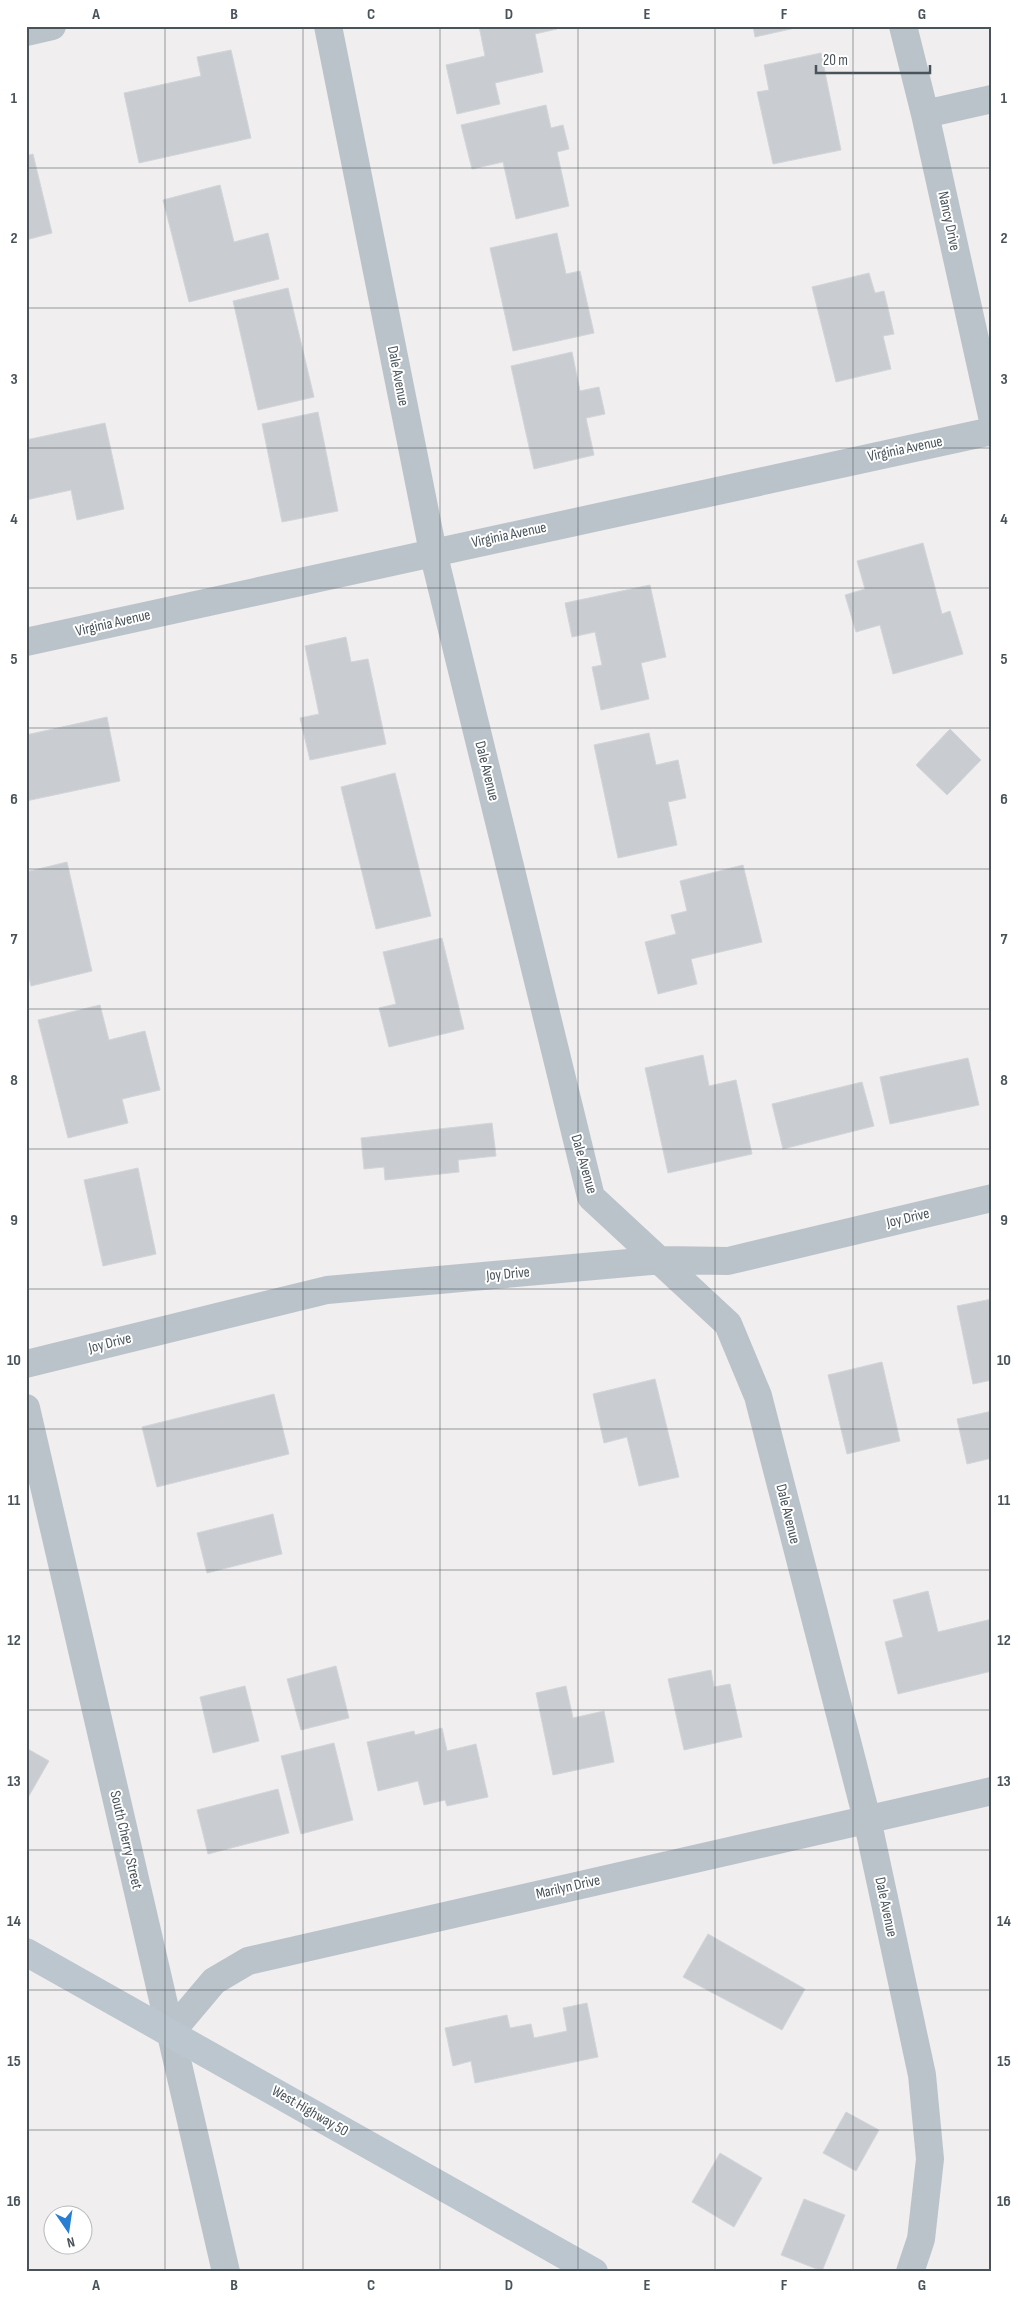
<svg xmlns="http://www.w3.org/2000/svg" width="1018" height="2298" viewBox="0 0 1018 2298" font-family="'Sofia Sans Condensed',sans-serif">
	<rect width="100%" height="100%" fill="#f0eeee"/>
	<path fill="#c9ccd0" stroke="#d2d5d9" d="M479 26H556L557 29 535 34 543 72 495 83 500 104 457 114 446 65 485 56Z
		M753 26H804L755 37Z
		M231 50 251 138 139 163 124 93 201 76 197 57Z
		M821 53 841 150 773 164 757 92 769 90 764 65Z
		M546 105 551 128 563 125 569 149 557 152 569 206 516 219 503 162 472 169 461 125Z
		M33 154 52 233 26 240V156Z
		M220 185 234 242 268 233 279 279 189 302 163 200Z
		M557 233 566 274 580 271 594 333 513 351 490 248Z
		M869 273 875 293 884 291 894 334 883 336 891 369 836 382 812 287Z
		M288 288 314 397 258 410 233 301Z
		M572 352 580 391 599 387 605 414 586 418 594 455 534 469 511 366Z
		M318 412 338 511 282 522 262 424Z
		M105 423 124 509 77 520 71 490 26 500V440Z
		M923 543 942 614 950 611 963 654 893 674 880 625 856 632 845 595 865 589 857 561Z
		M650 585 666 657 641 663 649 699 601 710 592 667 602 665 595 632 572 637 565 603Z
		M346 637 351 662 368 659 386 744 310 760 300 718 319 714 305 646Z
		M107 717 120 781 26 801V735Z
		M950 729 981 760 947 795 916 765Z
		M649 733 656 765 678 760 686 798 668 802 677 845 618 858 594 745Z
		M395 773 431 916 376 929 341 787Z
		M67 862 92 971 31 986 26 964V872Z
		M743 865 762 942 691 959 697 984 658 994 645 942 676 934 671 915 687 911 680 881Z
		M442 938 464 1029 389 1047 379 1008 396 1004 383 952Z
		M100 1005 109 1040 145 1031 160 1090 122 1099 128 1123 68 1138 38 1020Z
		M703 1055 709 1086 736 1080 752 1154 668 1173 645 1068Z
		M968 1058 979 1105 890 1124 880 1077Z
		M862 1082 874 1126 783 1149 772 1104Z
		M492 1123 496 1156 458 1160 459 1172 385 1180 384 1167 364 1169 361 1138Z
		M138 1168 156 1254 103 1266 84 1180Z
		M992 1299V1380L973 1384 957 1306Z
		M882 1362 900 1441 847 1454 828 1375Z
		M655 1379 679 1477 639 1486 627 1437 604 1443 593 1394Z
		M274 1394 289 1454 157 1487 142 1427Z
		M992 1411V1458L967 1464 957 1419Z
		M273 1514 282 1554 207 1573 197 1533Z
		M928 1591 938 1632 992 1619V1671L898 1694 885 1642 903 1637 893 1600Z
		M336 1666 349 1718 301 1730 287 1679Z
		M711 1670 714 1687 730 1684 742 1737 684 1750 668 1679Z
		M245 1686 259 1741 213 1753 200 1697Z
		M566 1686 573 1718 604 1711 614 1762 553 1775 536 1693Z
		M442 1728 447 1751 476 1744 488 1797 447 1806 445 1800 424 1805 418 1781 378 1791 367 1742 414 1731 415 1735Z
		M334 1743 353 1820 301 1834 281 1756Z
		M26 1748 49 1761 26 1801Z
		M278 1789 289 1833 208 1854 197 1810Z
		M708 1934 805 1989 782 2030 683 1977Z
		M587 2003 598 2057 475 2083 471 2061 453 2066 445 2028 507 2015 510 2028 531 2024 534 2038 567 2031 563 2008Z
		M846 2112 879 2130 856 2171 823 2153Z
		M720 2153 762 2178 734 2227 692 2202Z
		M804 2199 845 2215 822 2271 781 2255Z"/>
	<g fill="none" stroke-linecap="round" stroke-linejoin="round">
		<path stroke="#bbc3ca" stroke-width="28" d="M328 26 433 552 591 1197 728 1324 758 1396 867 1819 922 2075 930 2159 921 2239 910 2272
			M903 26 925 114 992 416
			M26 32 52 26
			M925 114 992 99
			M26 642 992 431
			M26 1364 327 1290 662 1260 728 1261 992 1198
			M26 1408 226 2272
			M171 2032 214 1981 248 1961 992 1791"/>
		<path stroke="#bbc6ce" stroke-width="28" d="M26 1952 594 2272"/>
	</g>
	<path fill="none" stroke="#48535a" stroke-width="1" stroke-opacity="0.55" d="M165 26V2272M303 26V2272M440 26V2272M578 26V2272M715 26V2272M853 26V2272M26 168H992M26 308H992M26 448H992M26 588H992M26 728H992M26 869H992M26 1009H992M26 1149H992M26 1289H992M26 1429H992M26 1570H992M26 1710H992M26 1850H992M26 1990H992M26 2130H992"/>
	<g text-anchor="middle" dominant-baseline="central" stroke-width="4" stroke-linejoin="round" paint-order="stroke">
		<g font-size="15" fill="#48535a" stroke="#fff">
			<text transform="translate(949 221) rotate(78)">Nancy Drive</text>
			<text transform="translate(398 376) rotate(79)">Dale Avenue</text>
			<text transform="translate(905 449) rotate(-12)">Virginia Avenue</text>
			<text transform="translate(509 535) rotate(-12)">Virginia Avenue</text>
			<text transform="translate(113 623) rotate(-13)">Virginia Avenue</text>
			<text transform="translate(487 771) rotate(76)">Dale Avenue</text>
			<text transform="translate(584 1164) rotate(74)">Dale Avenue</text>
			<text transform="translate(908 1218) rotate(-13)">Joy Drive</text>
			<text transform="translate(508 1274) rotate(-5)">Joy Drive</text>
			<text transform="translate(110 1343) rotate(-14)">Joy Drive</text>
			<text transform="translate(788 1514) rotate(76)">Dale Avenue</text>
			<text transform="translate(126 1840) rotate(77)">South Cherry Street</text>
			<text transform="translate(568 1887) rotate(-13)">Marilyn Drive</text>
			<text transform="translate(886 1907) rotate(78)">Dale Avenue</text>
			<text transform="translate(310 2111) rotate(30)">West Highway 50</text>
		</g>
	</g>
	<rect width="1018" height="2298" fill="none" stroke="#ffffff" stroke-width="55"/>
	<g transform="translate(68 2230) rotate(167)"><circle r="24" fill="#ffffff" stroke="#b6babd"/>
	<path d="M0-4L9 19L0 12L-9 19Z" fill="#287ed1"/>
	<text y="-8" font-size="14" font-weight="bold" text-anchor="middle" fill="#48535a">N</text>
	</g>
	<path d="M816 65v8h114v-8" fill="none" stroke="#48535a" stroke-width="2.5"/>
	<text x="823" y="65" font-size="15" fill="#48535a" stroke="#ffffff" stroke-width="4" paint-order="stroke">20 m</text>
	<rect x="28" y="28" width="962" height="2242" fill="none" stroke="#48535a" stroke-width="2"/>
	<g font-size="16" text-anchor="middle" font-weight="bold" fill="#48535a">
		<text x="96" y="19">A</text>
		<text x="234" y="19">B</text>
		<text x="371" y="19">C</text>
		<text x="509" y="19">D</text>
		<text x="647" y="19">E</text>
		<text x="784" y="19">F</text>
		<text x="922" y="19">G</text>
		<text x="14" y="103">1</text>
		<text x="1004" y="103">1</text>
		<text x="14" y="243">2</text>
		<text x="1004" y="243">2</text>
		<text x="14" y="384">3</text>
		<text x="1004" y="384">3</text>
		<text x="14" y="524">4</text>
		<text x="1004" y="524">4</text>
		<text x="14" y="664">5</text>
		<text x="1004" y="664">5</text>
		<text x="14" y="804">6</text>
		<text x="1004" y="804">6</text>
		<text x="14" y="944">7</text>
		<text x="1004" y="944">7</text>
		<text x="14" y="1085">8</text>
		<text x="1004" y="1085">8</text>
		<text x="14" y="1225">9</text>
		<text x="1004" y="1225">9</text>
		<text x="14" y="1365">10</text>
		<text x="1004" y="1365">10</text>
		<text x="14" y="1505">11</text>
		<text x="1004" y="1505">11</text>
		<text x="14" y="1645">12</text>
		<text x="1004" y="1645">12</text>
		<text x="14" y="1786">13</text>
		<text x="1004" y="1786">13</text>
		<text x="14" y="1926">14</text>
		<text x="1004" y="1926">14</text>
		<text x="14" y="2066">15</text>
		<text x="1004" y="2066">15</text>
		<text x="14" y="2206">16</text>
		<text x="1004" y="2206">16</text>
		<text x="96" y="2290">A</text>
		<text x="234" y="2290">B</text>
		<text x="371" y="2290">C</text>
		<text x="509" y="2290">D</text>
		<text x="647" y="2290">E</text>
		<text x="784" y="2290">F</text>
		<text x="922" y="2290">G</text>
	</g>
</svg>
